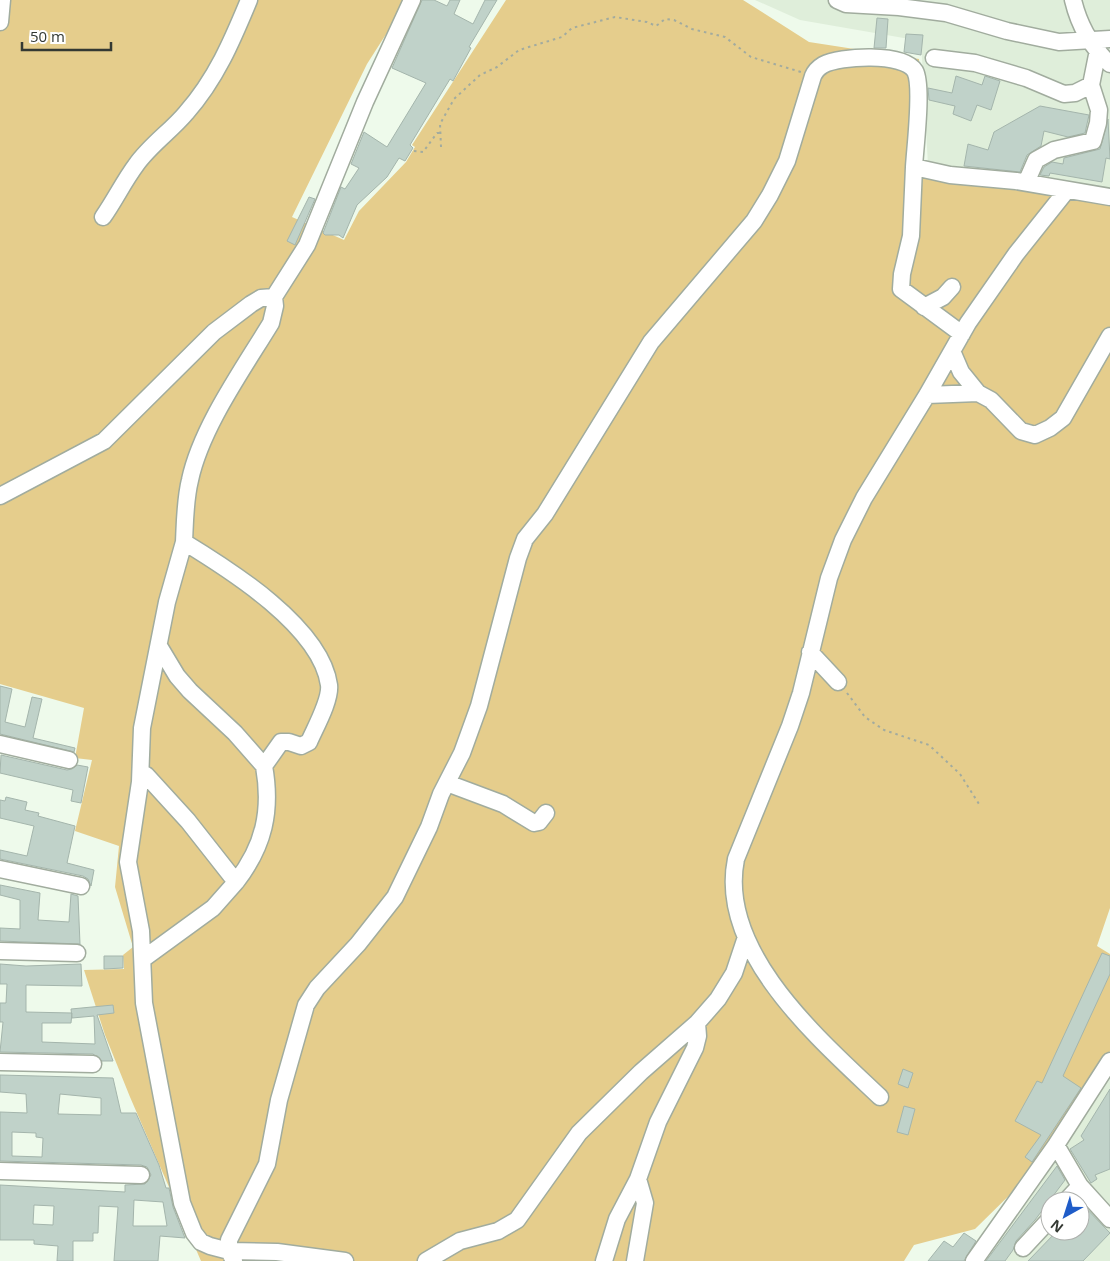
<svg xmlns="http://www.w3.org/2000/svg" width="1110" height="1261" viewBox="0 0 1110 1261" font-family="'Open Sans',sans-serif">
	<rect width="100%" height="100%" fill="#eefaeb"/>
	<path fill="#dfeeda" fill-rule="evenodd" d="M755 0H1110V193L928 165 921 41 800 20Z
		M1110 1066V1261H978ZM1050 1201H1080V1231H1050Z"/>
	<path fill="#e5cd8c" d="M0 0H405L404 6 367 64 292 217 344 240 359 211 406 162 415 147 412 145 506 0H743L809 42 919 59 923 166 1110 202V908L1097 946 1110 954V1051L1034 1171 975 1229 914 1245 904 1261H201L130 1097 105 1035 84 970 124 969 123 955 133 947 115 887 119 846 75 831 92 760 75 758 84 708 0 684Z"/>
	<path fill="#c0d2c9" stroke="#a4b5ac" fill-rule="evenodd" d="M422 0H434L447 6 450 0H460L454 14 473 24 485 0H497L469 47 471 48 453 81 450 79 410 145 413 148 405 161 399 158 387 177 357 205 343 238 339 235H325L323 233 341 187 345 189 359 168 351 164 364 132 387 147 426 83 392 68Z
		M877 18 888 19 886 48H874Z
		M906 34 923 35 921 55 904 52Z
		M956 76 982 85 985 76 1000 81 991 110 977 105 971 121 953 114 955 106 929 100 928 88 952 93Z
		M1040 106 1089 115 1085 133 1068 137 1044 131 1041 146 1027 155 1020 172 964 166 968 144 988 150 994 132Z
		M1108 119 1110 159 1106 158 1102 182 1050 173 1049 176 1040 175 1044 167 1052 162 1063 164 1064 158 1100 149Z
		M309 197 315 199 295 245 287 241Z
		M0 686 12 689 5 722 25 727 32 697 42 699 33 738 75 748 74 752 0 734Z
		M1 755 67 770 72 769 77 765 88 767 81 803 71 801 73 790 0 773Z
		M6 797 27 802 25 810 39 813 38 816 75 826 67 863 94 870 91 886 88 879 83 876 0 859V850L27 856 34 826 0 818V800L5 801Z
		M0 885 40 893 38 920 69 922 71 894 78 896 80 944 0 941V928L20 929V900L0 895Z
		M1102 953 1110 956V974L1063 1076 1081 1088 1032 1162 1025 1157 1041 1135 1015 1121 1037 1081 1042 1083Z
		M104 956H123V968L104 969Z
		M0 964 26 966 81 964 82 986 26 985V1012L72 1013 71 1023H42V1042L95 1044 94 1016 72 1018 71 1009 113 1005 114 1013 97 1015 113 1061H102L93 1054 0 1052 3 1022H0V1003H6L7 984H0Z
		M903 1069 913 1073 908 1088 898 1084Z
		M0 1075 113 1078 121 1113H136L159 1165 166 1188H169L173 1207 185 1238 160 1236 158 1261H114L118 1207 99 1206 98 1233H93V1241H73V1261H57L58 1246 34 1244V1240H0V1185L125 1192V1185L145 1184 151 1175 147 1167 141 1165 0 1161V1112L27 1113 26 1094 0 1092ZM60 1094 101 1098V1115L58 1114ZM12 1132 36 1133V1137L43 1138 42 1157 12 1156ZM134 1200 163 1202 167 1226H133ZM34 1205 54 1206 53 1225 33 1224Z
		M1110 1089V1169L1095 1175 1097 1179 1091 1183 1070 1149 1084 1140 1081 1136Z
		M904 1106 915 1109 908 1135 897 1132Z
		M1057 1166 1065 1180 1035 1220 1016 1241 1013 1250 1005 1261H986Z
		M1080 1202 1110 1233 1083 1261H1028L1057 1231H1080Z
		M964 1233 976 1241 964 1261H928L944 1241 953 1247Z"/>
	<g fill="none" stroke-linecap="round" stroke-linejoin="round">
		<g stroke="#a1ac9e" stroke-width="19">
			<path id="minor" d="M837 0 846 4 899 7 946 13 1007 31 1059 42 1110 39
				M1073 0C1079 25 1090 46 1110 64
				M0 22 2 0
				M934 58 975 63 1026 78 1064 94 1075 93 1091 85
				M914 167 911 236 902 274 901 289 962 334
				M1029 176 1036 160 1054 150 1093 141 1098 123 1099 110 1091 85 1098 50
				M103 217C115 200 124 181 136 165 150 145 171 131 186 113 216 79 232 41 249 0
				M924 307 943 297 952 287
				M952 351 961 372 978 393 991 400 1021 431 1035 435 1050 428 1063 418 1110 336
				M927 395 978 393
				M0 496 104 441 214 332 251 304 261 298 274 297 307 245 365 102 412 0
				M184 542C185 521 185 500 190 480 201 428 243 369 271 323L275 306 274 297
				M159 646 177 676 190 691 235 733 264 766 281 742H289L301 746 309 742C315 728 331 700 329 685 321 627 230 570 184 542L167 602 142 728 140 782 128 862 141 931 144 1003 182 1203 194 1233 201 1242 210 1246 229 1251 277 1252 345 1261
				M810 652 838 682
				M0 744 69 760
				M141 772 146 775 188 821 236 882 213 908 143 959
				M447 783 503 804 534 823 539 822 546 813
				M0 869 81 886
				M236 882C264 846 272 811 264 766
				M0 951 77 953
				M0 1062 93 1064
				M880 1097C820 1040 717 952 736 859L790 726 801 693 829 578 843 540 864 498 927 395 968 323 1016 254 1067 190
				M1056 1145 1080 1186 1110 1219
				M0 1171 141 1175
				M1066 1201 1080 1186
				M1023 1248 1050 1219
				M234 1261 229 1251V1240L267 1164 279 1100 306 1005 317 988 358 944 395 897 429 827 441 794 462 753 479 706 518 558 525 539 545 514 651 342 754 221 770 195 787 161 813 76C815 71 818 68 823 65 840 56 903 52 915 71 923 86 915 148 914 167L950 175 1016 181 1110 197
				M426 1261 460 1241 498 1231 517 1220 579 1133 641 1072 697 1023 718 999 734 973 746 937
				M604 1261 617 1219 638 1179
				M635 1261 645 1203 638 1179 658 1122 695 1048 698 1036 697 1023
				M974 1261 1056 1145 1110 1061"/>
		</g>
		<path stroke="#a2ab9f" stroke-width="2" stroke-dasharray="2.5 4" stroke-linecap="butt" d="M441 147 440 124 454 99 480 75 497 67 519 50 562 37 572 28 615 17 647 22 656 26 665 19 674 20 692 29 725 37 751 57 801 72
			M414 151 423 152 437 133H441
			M847 693 865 717 884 730 929 745 960 774 979 804"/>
		<use href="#minor" stroke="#fff" stroke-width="16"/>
	</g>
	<g transform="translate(1065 1216) rotate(219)"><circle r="24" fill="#ffffff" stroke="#aeb0ad"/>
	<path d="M0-4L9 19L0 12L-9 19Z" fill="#1f5cc8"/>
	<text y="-8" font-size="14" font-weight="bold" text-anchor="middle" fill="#343933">N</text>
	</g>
	<path d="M22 42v8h89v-8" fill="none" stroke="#343933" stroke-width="2.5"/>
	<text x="30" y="42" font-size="15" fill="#343933" stroke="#ffffff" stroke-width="4" paint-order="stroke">50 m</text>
</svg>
